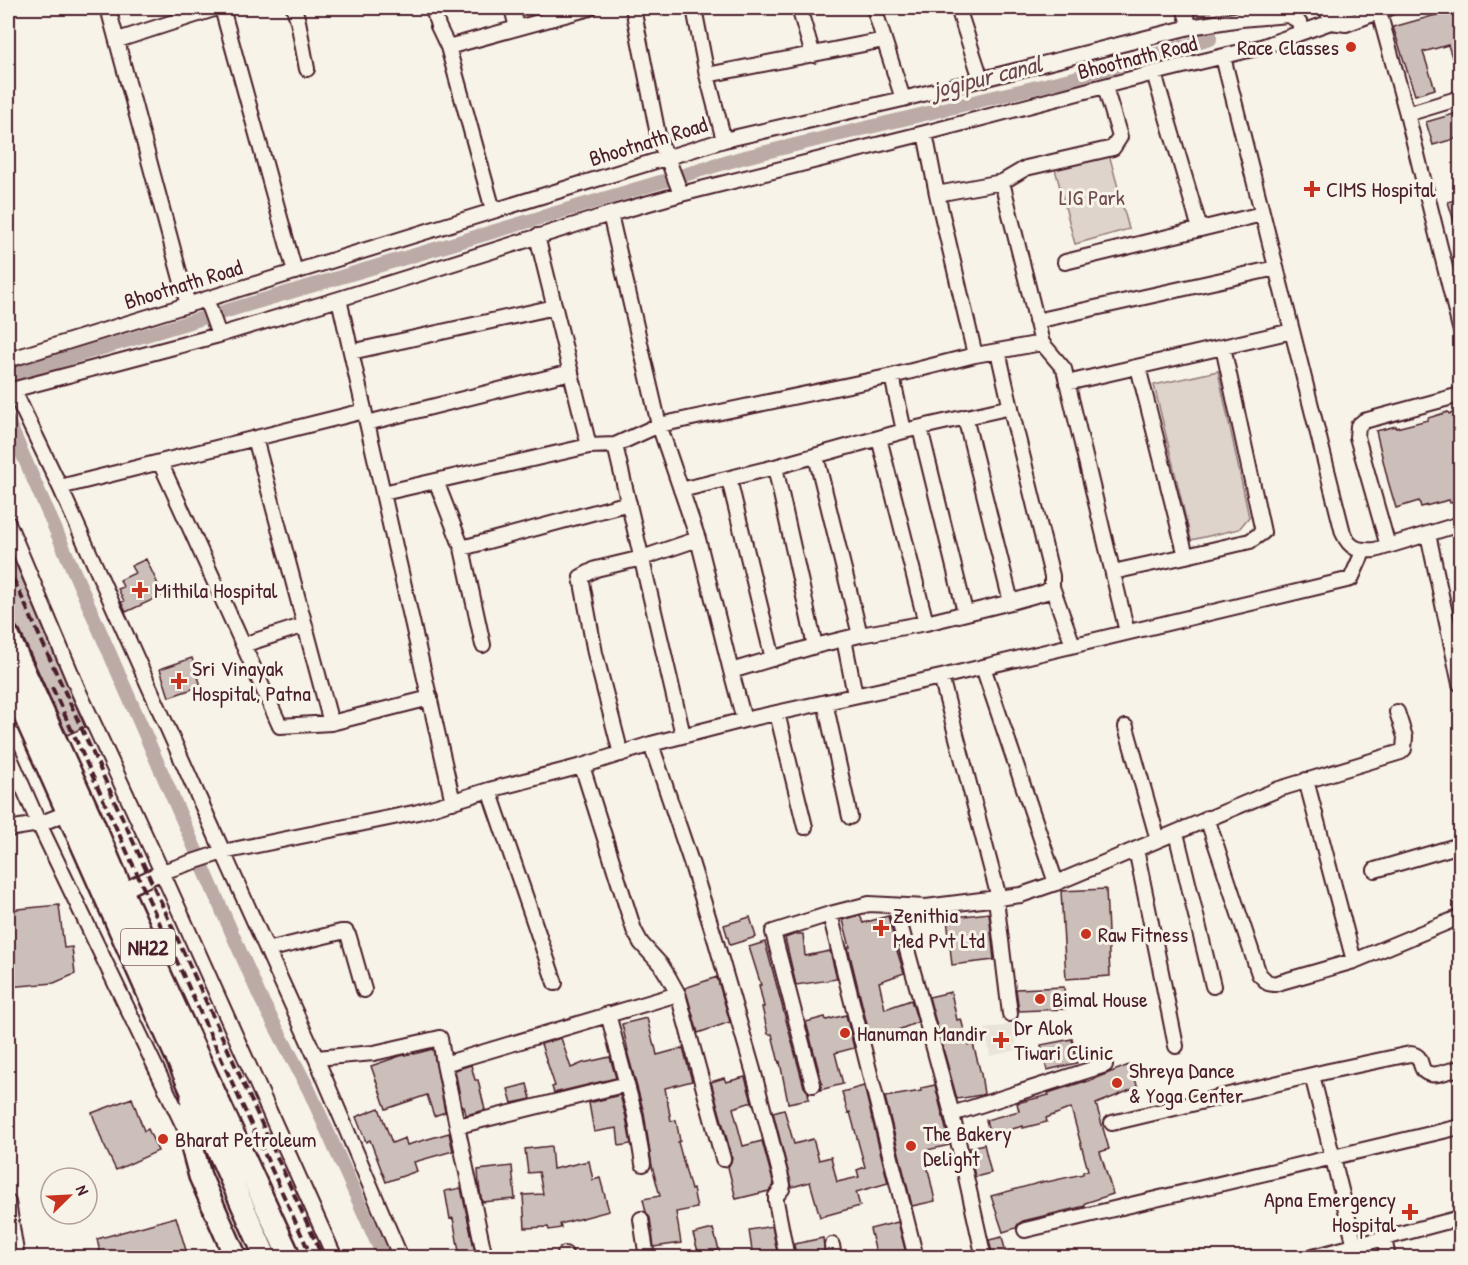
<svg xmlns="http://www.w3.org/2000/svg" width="1468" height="1265" viewBox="0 0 1468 1265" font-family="'Patrick Hand',sans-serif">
	<rect width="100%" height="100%" fill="#f7f3e8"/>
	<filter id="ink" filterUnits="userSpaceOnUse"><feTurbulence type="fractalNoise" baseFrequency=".0167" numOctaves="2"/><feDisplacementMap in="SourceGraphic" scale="12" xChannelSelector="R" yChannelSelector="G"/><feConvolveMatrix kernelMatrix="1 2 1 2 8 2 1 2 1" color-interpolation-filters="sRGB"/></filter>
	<g filter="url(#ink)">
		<path fill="#eae3da" d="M1013 1024 1018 1050 990 1056 985 1029Z"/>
		<path fill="#ded4cc" stroke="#947a7c" stroke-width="1.5" d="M1109 154 1129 229 1075 244 1054 165Z
			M1218 371 1249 517 1239 529 1191 540 1154 385Z"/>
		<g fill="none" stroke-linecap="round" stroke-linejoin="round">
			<path stroke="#bcaaa7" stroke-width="14" d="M8 376 741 158 1074 78 1210 39V33L1203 8
				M8 421 260 997 309 1090 384 1258"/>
		</g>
		<path fill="#ccbfb9" stroke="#4a1f2b" stroke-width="1.5" d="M1461 8V75L1458 76 1448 45 1423 52 1435 89 1415 95 1393 27Z
			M1461 112V137L1433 145 1426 122Z
			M1461 198V233L1458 234 1448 202Z
			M1461 411V501L1450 503 1449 500 1421 507 1419 501 1396 508 1388 481 1376 431 1396 426V428L1428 420V418L1448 412 1449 414Z
			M8 545 85 727 67 735 20 631 15 625 8 623Z
			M146 559 163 595 126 612 121 602 124 601 118 589 123 587 120 580 135 573 131 566Z
			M192 658 201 686 169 697 160 669Z
			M1106 889 1110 976 1066 979 1061 891Z
			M59 905 64 948 72 947 75 974 54 983 8 987V910Z
			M989 913 994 960 952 965 947 918Z
			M860 915 863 923 888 916 893 935H892L904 973 879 982 885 1009 911 1000 918 1022 871 1041 848 947H850L843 920Z
			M750 917 756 937 730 945 724 925Z
			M796 934H803L805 956 830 951 837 979 796 985 785 938Z
			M765 942 804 1087 809 1093H808L809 1099 788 1103 780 1062 779 1063 772 1034H768L762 1007H764L759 985H761L749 947Z
			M717 977 730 1022 698 1033 685 988Z
			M1064 987 1065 1009 1019 1011 1016 989Z
			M951 992 957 1020 961 1019 968 1045 973 1044 981 1074 984 1094 981 1095 957 1099 929 997Z
			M846 1015 854 1048 835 1053 843 1084 820 1090 822 1083 806 1022 825 1017 826 1020Z
			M647 1018 654 1046H655L657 1055 683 1048 692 1081 665 1088 671 1121 676 1120 680 1141 678 1142 691 1190 693 1189 697 1208 676 1212 681 1243 654 1247 650 1218 646 1212 643 1199 660 1196 652 1166 644 1113 627 1051H628L622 1024Z
			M561 1038 571 1068 583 1063 610 1057 616 1078 554 1093 552 1087 555 1086 541 1044Z
			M1072 1039 1077 1063 1047 1070 1041 1045Z
			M433 1049 445 1112 434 1116 427 1095 386 1109 371 1066 400 1056 414 1053V1054Z
			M471 1065 475 1080H478L485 1110 466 1115 464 1106 462 1107 455 1070Z
			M1129 1065 1138 1087 1096 1104 1109 1149 1100 1152 1113 1194 1085 1203V1206L1023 1221 1018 1224 1016 1228 1003 1232 991 1196 1046 1181 1047 1182 1083 1174V1172L1088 1170 1071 1108 1046 1118 1047 1122 1023 1128V1126L990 1135 986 1120 1019 1111 1017 1103 1049 1095 1048 1093 1086 1081V1082Z
			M745 1077 752 1102 733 1108 743 1146 762 1141 774 1185 769 1191 736 1199 728 1167 731 1162 732 1157 711 1082 724 1078 726 1082Z
			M527 1084 531 1099 512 1103 508 1089Z
			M935 1085 950 1145 927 1150 928 1155H925L935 1201 912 1206 885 1097 921 1091V1088Z
			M864 1086 888 1183 856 1192 860 1206 820 1217 810 1182 792 1187 773 1112 784 1109 794 1144 813 1139 819 1160 831 1157 837 1182 859 1177 857 1170 865 1167 850 1112 848 1113 842 1092Z
			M620 1095 626 1117 631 1144 619 1146 617 1128 594 1132 589 1103Z
			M132 1098 144 1131 148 1129 158 1151 116 1170 103 1143 92 1113Z
			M379 1108 392 1143 405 1138 407 1145 449 1133 453 1151 414 1162 417 1171 386 1182 370 1140 366 1142 356 1117Z
			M984 1144 991 1173 975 1177 969 1148Z
			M551 1146 553 1169 589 1161 593 1180 600 1178 609 1211 560 1224 561 1228 549 1230 548 1227 525 1228 523 1195 543 1194 539 1172 528 1173 525 1149Z
			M512 1166 515 1199 482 1202 479 1185 478 1170Z
			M461 1188 476 1257H460L453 1218 450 1219 445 1191Z
			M176 1217 188 1257H137L136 1254 121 1257H101L97 1239Z
			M898 1222 907 1257H877L870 1229Z
			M772 1226 778 1257H753L749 1230Z
			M713 1229 719 1250 699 1255 693 1234Z
			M1002 1237 1007 1257H993L989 1240Z
			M823 1238 825 1257H796L794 1244Z"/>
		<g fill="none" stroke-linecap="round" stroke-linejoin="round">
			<g stroke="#4a1f2b" stroke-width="18">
				<path id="minor" d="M108 8 188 305
					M222 8 295 272
					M294 8 298 21 307 69
					M433 8 438 26 448 47 493 210
					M512 8 517 28
					M633 8 659 140 670 165 681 194
					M694 8 707 75 724 140
					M799 8 813 55
					M874 8 903 99
					M958 8 981 79
					M1184 8 1190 27
					M1327 8 1331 22
					M1378 8 1407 114 1460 328
					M1331 22 1343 10 1349 8
					M118 40 217 8
					M448 47 590 8
					M1223 57 1343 533C1350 549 1358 551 1375 550L1460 524
					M1154 73 1200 229
					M707 75 884 40
					M1407 114 1460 98
					M925 133 937 194 975 355 1042 343 1064 369 1127 632
					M1002 182 1042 343
					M937 194 1002 182 1026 168 1113 148 1120 137 1105 87
					M610 214 659 425 892 376 975 355
					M537 236 589 446
					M1065 262 1262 214
					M206 299 219 335
					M339 299 453 802
					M1036 321 1276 268
					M351 352 555 307
					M8 360 724 140 903 99 1190 27 1241 19 1288 15 1297 20 1305 31
					M1138 367 1186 556 1250 541 1263 532 1223 347
					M892 376 904 431
					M1067 383 1292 331
					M13 389 60 487 223 852 162 872 122 891
					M8 391 219 335 339 299 610 214 681 194 925 133 1154 73 1261 47 1331 22 1346 24 1389 8
					M965 417 1011 602
					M367 423 571 372
					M920 428 965 612
					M255 438 331 723
					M879 438 926 623
					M615 445 683 735
					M816 456 860 635
					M160 462 280 726 331 723 430 698
					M775 467 815 646
					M729 479 773 659
					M436 481 462 548 483 645
					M60 487 364 411
					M681 490 775 467 904 431 1011 407
					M383 493 589 446 615 445 659 425 698 539
					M8 523 79 692 162 872 335 1258
					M1428 534 1460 684
					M1388 546 1357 437 1358 426 1364 421 1460 395
					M462 548 629 503
					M1113 572 1186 556
					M1052 587 1073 645
					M844 639 855 695
					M243 645 305 625
					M731 671 744 720
					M941 677 999 898
					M825 702 850 817
					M777 713 805 827
					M1126 727 1158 840
					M651 744 691 862 716 942 753 1070 783 1185 782 1189 776 1196V1201L787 1258
					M8 753 39 824 188 1135
					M621 754 595 653 581 577 596 569 642 558 698 539 731 671 815 646 860 635 926 623 1011 602 1046 592 1052 587V576L1014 422 998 351
					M582 766 634 930 641 943 661 965 668 976 678 994 723 1159
					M1306 780 1354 961
					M489 790 555 983
					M1207 818 1259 974 1268 983 1274 984 1354 961 1460 917
					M8 829 39 824 67 813
					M1176 833 1213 986
					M1136 849 1176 1046
					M1375 870 1460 845
					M1056 883 1279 789 1401 752 1404 749 1405 737 1397 712
					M996 899 1010 1014
					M895 906 952 1114 984 1258
					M830 914 916 1258
					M267 950 341 932H346L349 937 364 990
					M678 994 444 1064 440 1038 374 1053 316 1058 223 852 418 812 489 790 582 766 651 744 744 720 941 677 1351 579 1364 550
					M608 1014 635 1115 643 1164
					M316 1058 401 1258
					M444 1064 485 1258
					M1312 1075 1355 1246
					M813 1085 773 932 830 914 869 904 926 907 1021 895 1056 883 983 667
					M952 1114 1105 1065
					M1112 1123 1329 1071 1410 1054C1426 1055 1416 1071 1430 1074 1437 1076 1448 1071 1456 1069
					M458 1126 627 1084
					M8 1202 17 1258
					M641 1219 647 1258
					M1025 1230 1460 1127
					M1384 1238 1388 1258
					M832 1245 834 1258
					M565 1254V1258
					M1309 1258 1460 1218"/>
			</g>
			<g stroke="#4a1f2b" stroke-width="26">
				<path id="highway" d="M8 636 91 818 122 891 290 1258
					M8 678 266 1258
					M192 1096 190 1139 200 1176 236 1258"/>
			</g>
			<use href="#minor" stroke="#f7f3e8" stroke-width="14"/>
			<use href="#highway" stroke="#f7f3e8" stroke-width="21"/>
			<path stroke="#4a1f2b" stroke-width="4" stroke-dasharray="9 4.5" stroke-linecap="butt" d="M8 567 323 1258
				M52 687 312 1258"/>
		</g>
	</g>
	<g fill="#c8321e" stroke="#f7f3e8" stroke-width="2">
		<circle cx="1351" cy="47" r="6"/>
		<path d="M1309 180h6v6h6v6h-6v6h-6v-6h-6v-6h6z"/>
		<path d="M137 581h6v6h6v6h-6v6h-6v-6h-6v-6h6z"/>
		<path d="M176 672h6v6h6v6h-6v6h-6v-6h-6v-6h6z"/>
		<path d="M878 919h6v6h6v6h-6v6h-6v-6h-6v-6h6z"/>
		<circle cx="1086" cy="934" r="6"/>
		<circle cx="1040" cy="999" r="6"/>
		<circle cx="845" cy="1033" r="6"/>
		<path d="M998 1031h6v6h6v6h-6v6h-6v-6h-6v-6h6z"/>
		<circle cx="1117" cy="1083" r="6"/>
		<circle cx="163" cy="1139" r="6"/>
		<circle cx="911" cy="1146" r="6"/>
		<path d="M1407 1203h6v6h6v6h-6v6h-6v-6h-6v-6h6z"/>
	</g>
	<g text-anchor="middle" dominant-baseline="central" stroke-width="6" stroke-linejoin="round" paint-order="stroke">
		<rect fill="#f7f3e8" stroke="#7e5f64" stroke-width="1.5" x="121" y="929" width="54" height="36" rx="4.5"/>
		<g font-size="21" font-weight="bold" fill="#4a1f2b">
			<text x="148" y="947">NH22</text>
		</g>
		<g font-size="22" fill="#4a1f2b" stroke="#f7f3e8" text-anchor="start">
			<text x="1339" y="47" text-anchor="end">Race Classes</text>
			<text x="1326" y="189">CIMS Hospital</text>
			<text x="154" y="590">Mithila Hospital</text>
			<text x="192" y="668">Sri Vinayak<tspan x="192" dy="25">Hospital, Patna</tspan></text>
			<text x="893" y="915">Zenithia<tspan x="893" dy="25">Med Pvt Ltd</tspan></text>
			<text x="1098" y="934">Raw Fitness</text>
			<text x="1052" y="999">Bimal House</text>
			<text x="1014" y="1027">Dr Alok<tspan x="1014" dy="25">Tiwari Clinic</tspan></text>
			<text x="857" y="1033">Hanuman Mandir</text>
			<text x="1129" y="1070">Shreya Dance<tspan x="1129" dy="25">&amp; Yoga Center</tspan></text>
			<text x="923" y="1133">The Bakery<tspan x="923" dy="25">Delight</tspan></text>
			<text x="175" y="1139">Bharat Petroleum</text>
			<text x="1396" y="1199" text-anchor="end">Apna Emergency<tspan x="1396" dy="25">Hospital</tspan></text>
		</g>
		<g font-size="22" fill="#4a1f2b" stroke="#f7f3e8">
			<text transform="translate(1137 57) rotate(-14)">Bhootnath Road</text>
			<text transform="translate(648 141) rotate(-17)">Bhootnath Road</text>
			<text transform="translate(183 284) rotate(-17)">Bhootnath Road</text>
		</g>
		<g font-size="22" fill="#6f4c53" stroke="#f7f3e8">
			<text x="1092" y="197">LIG Park</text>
		</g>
		<g font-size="24" font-style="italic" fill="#6c4950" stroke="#f7f3e8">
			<text transform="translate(987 76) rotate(-14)">jogipur canal</text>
		</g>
	</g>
	<rect width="1468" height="1265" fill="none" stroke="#f7f3e8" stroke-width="30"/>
	<rect x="15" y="15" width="1438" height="1235" fill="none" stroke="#4a1f2b" stroke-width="2" filter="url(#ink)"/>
	<g transform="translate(69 1196) rotate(66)"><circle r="28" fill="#f7f3e8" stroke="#b29e9c" stroke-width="1.5"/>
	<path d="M0-4.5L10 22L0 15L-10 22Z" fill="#c8321e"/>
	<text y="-9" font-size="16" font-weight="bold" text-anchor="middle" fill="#4a1f2b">N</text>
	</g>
</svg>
